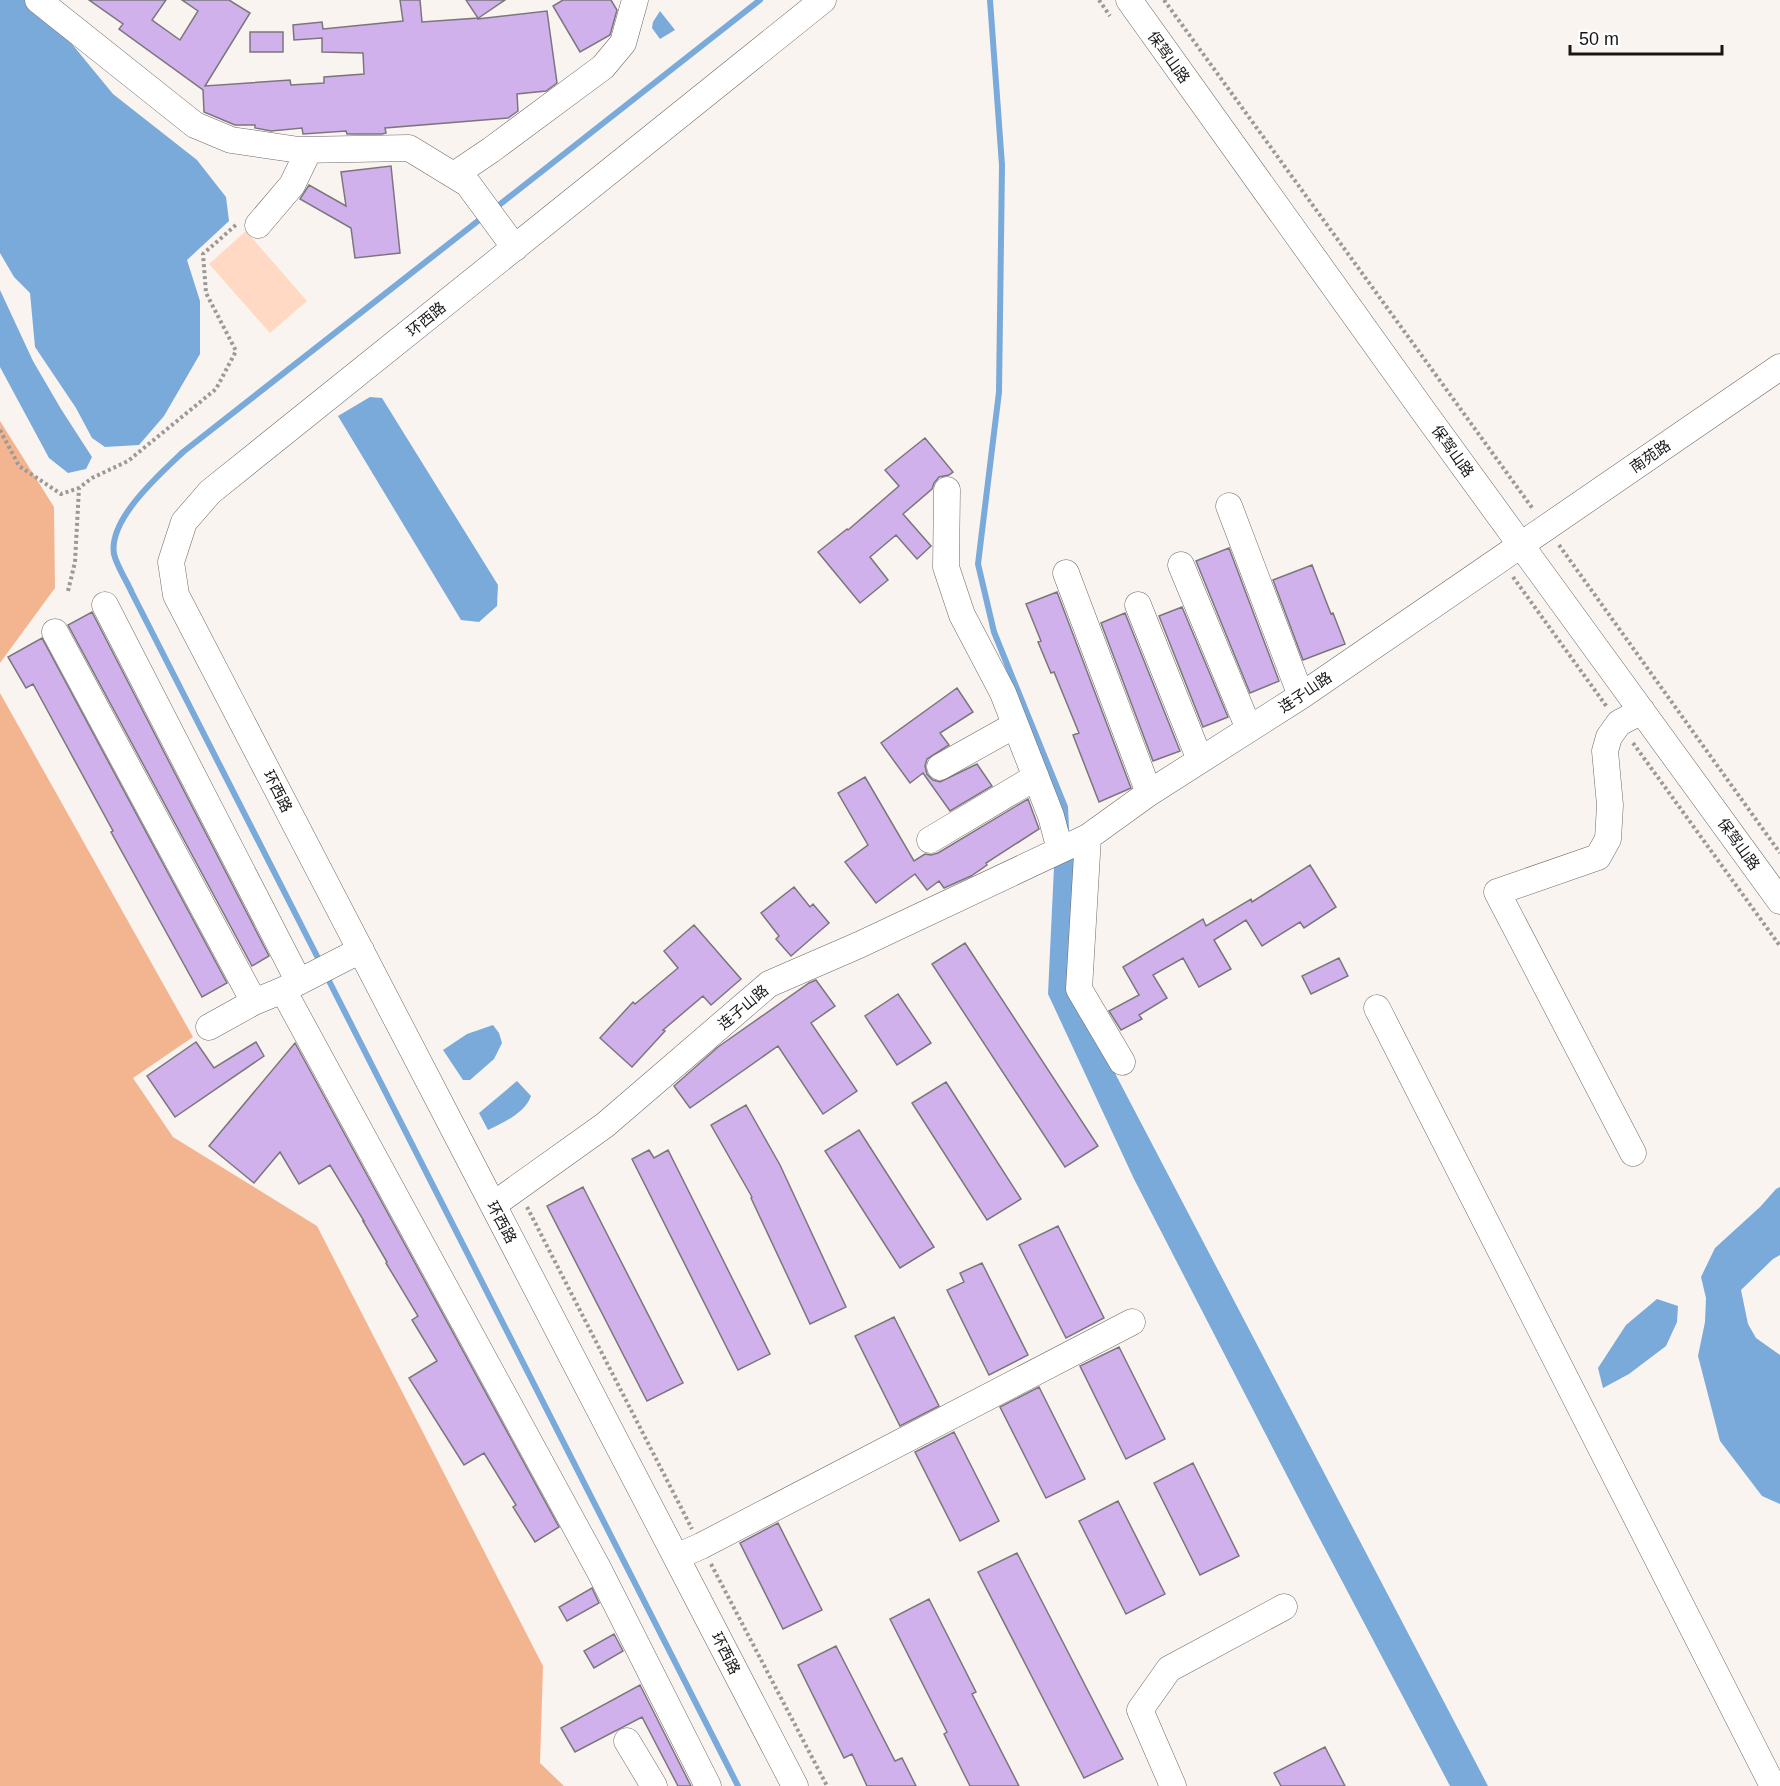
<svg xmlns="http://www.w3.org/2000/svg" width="1780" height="1786" viewBox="0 0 1780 1786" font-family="Arial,'Noto Sans SC',sans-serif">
	<rect width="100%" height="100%" fill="#faf4f1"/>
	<path fill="#ffd9c3" d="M246 231 307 301 270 333 209 264Z"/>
	<path fill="#f3b590" d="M0 421 54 507 55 588 0 663Z
		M0 693 193 1037 133 1078 173 1137 317 1226 543 1666 540 1763 564 1786H0Z"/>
	<path fill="#79aada" d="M0 0H29L39 4 113 94 197 160 226 197 229 221 187 260 200 301V354L164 416 139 445 105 447 92 438 76 408 35 347 30 293 14 277 0 253Z
		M660 11 675 30 660 39 652 28 653 22Z
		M0 290 33 361 61 409 92 457 86 469 68 473 49 458 0 367Z
		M370 397 382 398 498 585 497 606 479 622 461 620 338 416Z
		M1089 851 1072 991 1488 1786H1450L1313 1526 1134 1179 1048 994 1054 867Z
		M493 1025 499 1033 502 1043 494 1059 470 1080H463L443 1050 467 1034Z
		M517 1081 531 1096C525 1113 503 1123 488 1130L479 1113Z
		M1780 1187V1255L1773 1259 1741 1290 1748 1324 1756 1338 1780 1355V1504L1762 1496 1720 1441 1698 1356 1705 1322 1706 1298 1701 1277 1715 1248 1760 1207 1776 1189Z
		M1657 1299 1678 1306 1677 1322 1666 1346 1629 1374 1603 1388 1598 1368 1626 1325Z"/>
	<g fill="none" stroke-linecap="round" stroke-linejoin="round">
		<path stroke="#79aada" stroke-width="6" d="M990 0 1002 165 999 392 978 564 994 632 1065 807 1066 828
			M494 209 760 0
			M321 964 132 593C127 581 117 567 114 554 108 519 161 473 183 452L483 217
			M325 973 738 1786"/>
	</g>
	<path fill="#d0b1ec" stroke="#7a777c" stroke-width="1.5" d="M89 0H166L152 20 180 40 198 11 182 0H229L250 13 205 86 290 80 291 85 324 83V77L364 74 363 53 322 52V38L294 40 293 25 322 22 323 29 403 21 400 0H420L422 22 478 18 466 0H505L477 19 547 11 557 83 546 91 517 94 518 111 508 118 385 128 386 133 382 134H347L346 131 303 134 302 128 271 131 255 128V125H235L204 112 203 90 119 29 123 24Z
		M563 0H611L617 10 610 35 580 52 553 6Z
		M250 32H283V52H250Z
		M391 166 400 253 355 258 351 228 300 199 309 185 346 206 341 172Z
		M925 438 953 472 949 475 939 477 934 483 932 489 903 514 931 546 917 559 896 535 870 557 888 580 860 603 818 552 847 529 848 530 899 486 885 470Z
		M1229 548 1279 681 1250 693 1196 561Z
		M1312 565 1331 614 1333 613 1345 644 1303 660 1273 580Z
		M1057 592 1131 788 1099 802 1073 735 1079 733 1054 672 1051 673 1038 642 1041 641 1026 604Z
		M1182 607 1228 717 1203 727 1159 616Z
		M92 612 269 956 252 966 68 625Z
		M1125 613 1180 751 1153 761 1101 623Z
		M42 638 227 983 202 997 111 832 113 831 33 684 26 688 8 657Z
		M957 688 973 712 940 733 949 745 927 759 925 766 927 774 933 780 940 782 977 764 992 786 950 811 923 773 910 783 881 743Z
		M865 777 914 861 925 854 931 855 938 853 1028 799 1039 829 986 863 987 865 971 876 944 888 939 881 927 890 915 874 876 903 845 862 868 845 838 793Z
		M1310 865 1336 907 1304 928 1300 922 1262 946 1246 920 1214 940 1231 969 1199 987 1183 958 1153 975 1167 998 1139 1015 1142 1019 1121 1030 1109 1011 1139 995 1123 967 1203 919 1206 926 1251 899 1252 902Z
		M794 887 810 907 813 904 829 923 791 956 776 939 779 936 761 913Z
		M694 925 741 979 711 1005 703 996 663 1030 665 1031 632 1067 600 1038 633 1002 635 1004 678 968 664 951Z
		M965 943 1098 1146 1065 1167 932 964Z
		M1339 958 1348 976 1311 994 1302 976Z
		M816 980 835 1006 811 1023 857 1091 823 1114 778 1046 690 1108 674 1086 718 1047 809 983Z
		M898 994 931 1043 897 1065 865 1016Z
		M196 1042 214 1068 256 1042 264 1056 175 1117 147 1076Z
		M295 1043 559 1527 535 1542 513 1507 516 1505 484 1453 464 1465 409 1378 437 1361 412 1320 418 1316 386 1263 387 1262 363 1221H364L330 1165 299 1184 280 1152 254 1183 209 1146Z
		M946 1082 1021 1199 987 1220 912 1103Z
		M746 1105 780 1165 846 1307 810 1324 751 1198 752 1197 711 1125Z
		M859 1130 934 1247 900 1268 825 1151Z
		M649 1150 654 1158 668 1150 770 1354 738 1370 632 1159Z
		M583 1187 683 1383 647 1401 547 1206Z
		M1058 1226 1104 1318 1066 1338 1019 1245Z
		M982 1263 1028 1355 989 1375 947 1290 964 1282 960 1273Z
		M894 1317 939 1406 900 1426 855 1336Z
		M1119 1347 1165 1439 1126 1459 1080 1366Z
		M1039 1387 1085 1479 1046 1498 1000 1407Z
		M954 1432 999 1521 960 1541 915 1452Z
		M1193 1463 1239 1556 1200 1575 1154 1483Z
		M1118 1501 1165 1594 1126 1614 1079 1521Z
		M778 1523 822 1610 783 1629 740 1543Z
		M1017 1553 1123 1759 1084 1778 978 1572Z
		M592 1588 599 1603 567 1621 559 1607Z
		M929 1599 976 1692 972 1694 1019 1786H970L944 1734 947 1732 890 1619Z
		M614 1634 623 1651 594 1668 584 1651Z
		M836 1646 895 1761 902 1758 916 1786H867L852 1754 844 1758 798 1665Z
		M640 1685 691 1786H678L642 1717 575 1752 561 1728Z
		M1325 1747 1345 1786H1281L1274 1773Z"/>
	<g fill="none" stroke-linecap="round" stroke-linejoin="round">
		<g stroke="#6e6966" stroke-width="27">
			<path id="minor" d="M38 0 195 125 231 140 299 150 409 148 468 184 515 248
				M1129 0 1424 412 1780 901
				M454 175 491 150 603 67 623 43 635 0
				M258 225 292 185 309 150
				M947 490 946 567 962 615 1003 693 1051 816 1060 850
				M1229 506 1301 696
				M1181 565 1249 729
				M1066 573 1149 793
				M105 605 299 982
				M1138 605 1200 760
				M55 632 254 1002 283 990 361 950
				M940 767 1015 725
				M1088 837 1079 989 1122 1062
				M930 840 1036 777
				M283 990 599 1570 708 1786
				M1377 1008 1773 1786
				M209 1027 254 1002
				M1633 1153 1497 892 1598 857 1608 839 1610 805 1605 751 1609 737 1619 723 1642 711
				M493 1205 605 1125 769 984 859 945 1088 837 1149 793 1301 696 1780 367
				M676 1557 701 1546 1132 1322
				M627 1741 654 1786
				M795 1786 176 595 171 562 184 522 210 492 823 0
				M1173 1786 1140 1710 1169 1669 1284 1607"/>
		</g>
		<path stroke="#9d9997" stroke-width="4" stroke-dasharray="3 3" stroke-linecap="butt" d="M1099 0 1110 16
			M1164 0 1533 509
			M0 430 19 466 61 494 79 488
			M1559 545 1780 853
			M1513 577 1607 707
			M68 591 75 562 79 488 92 478 128 461 216 389 236 351 206 293 203 254 237 224
			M1633 743 1780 946
			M527 1207 692 1529
			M711 1564 827 1786"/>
		<use href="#minor" stroke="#fff" stroke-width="26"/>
	</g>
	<g text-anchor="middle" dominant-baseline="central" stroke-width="6" stroke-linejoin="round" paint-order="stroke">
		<g font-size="15" fill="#181615" stroke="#fff">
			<text transform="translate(1169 57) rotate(54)">保驾山路</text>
			<text transform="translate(426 319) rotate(-39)">环西路</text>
			<text transform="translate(1453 451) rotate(54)">保驾山路</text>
			<text transform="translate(1650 456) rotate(-34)">南苑路</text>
			<text transform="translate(1305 692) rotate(-34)">连子山路</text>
			<text transform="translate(278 791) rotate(63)">环西路</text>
			<text transform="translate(1739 844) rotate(54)">保驾山路</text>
			<text transform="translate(743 1007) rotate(-40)">连子山路</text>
			<text transform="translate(502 1222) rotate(62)">环西路</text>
			<text transform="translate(726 1653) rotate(63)">环西路</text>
		</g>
	</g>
	<path d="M1570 45v9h152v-9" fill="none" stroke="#181615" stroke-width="3"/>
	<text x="1579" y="45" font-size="18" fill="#181615" stroke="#ffffff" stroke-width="4.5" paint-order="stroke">50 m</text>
</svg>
